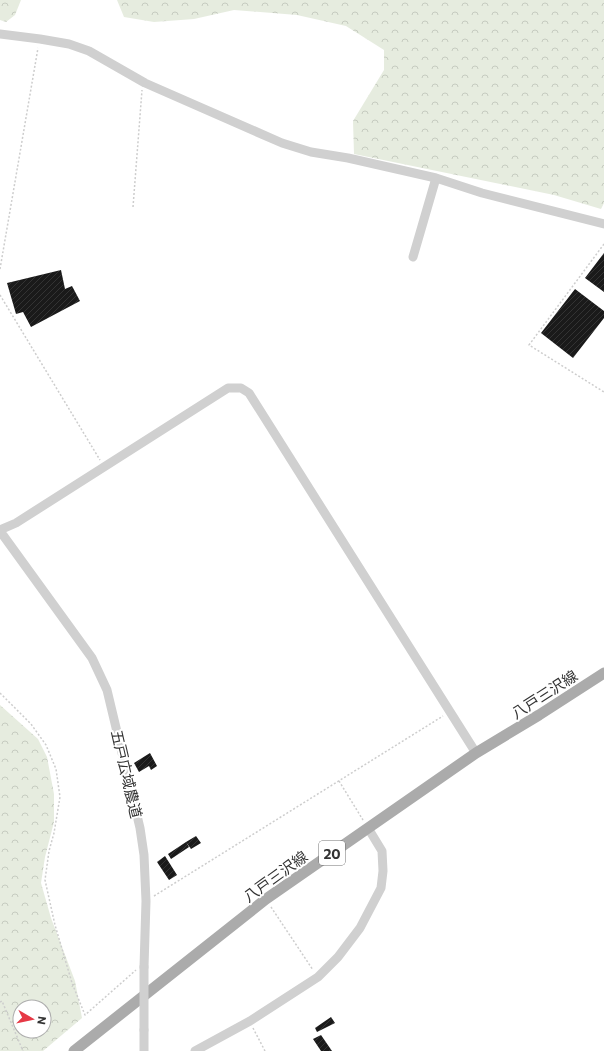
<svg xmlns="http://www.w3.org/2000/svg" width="604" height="1051" viewBox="0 0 604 1051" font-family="Commissioner,'Noto Sans JP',sans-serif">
	<defs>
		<pattern id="forest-crowns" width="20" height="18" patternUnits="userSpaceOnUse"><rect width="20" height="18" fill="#e6ecdf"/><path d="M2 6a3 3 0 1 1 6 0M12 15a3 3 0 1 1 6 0" fill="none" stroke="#c6cbc0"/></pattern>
		<pattern id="building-hatch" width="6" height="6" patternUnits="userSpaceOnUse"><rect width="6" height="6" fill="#1a1a1a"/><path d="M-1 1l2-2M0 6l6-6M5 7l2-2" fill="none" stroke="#333"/></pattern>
	</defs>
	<rect width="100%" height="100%" fill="#fff"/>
	<path fill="url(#forest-crowns)" fill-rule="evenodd" d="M0 0H21L15 15 6 22 0 20Z
		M117 0H604V203L601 209 554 195 354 154 353 121 384 70V50L346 26 297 15 234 10 194 19 154 22 124 17Z
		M0 705 38 739 47 757 54 794V822L45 857 41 883 51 918 75 981 82 1018 43 1051H0ZM20 1007H44V1031H20Z"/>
	<path fill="url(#building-hatch)" d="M604 253V292L585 278Z
		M61 270 65 289 72 286 80 301 31 327 23 312 16 314 7 283Z
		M575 289 604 311V318L573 358 541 333Z
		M150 753 157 766 151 770 149 766 139 772 134 763Z
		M196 836 201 843 191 849 186 842Z
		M186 842 189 847 171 859 168 854Z
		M165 856 177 875 169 880 157 862Z
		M331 1017 335 1023 317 1032 315 1028Z
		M321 1035 332 1051H321L313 1039Z"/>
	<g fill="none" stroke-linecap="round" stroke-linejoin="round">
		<path stroke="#cdcdcd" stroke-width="1.5" stroke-dasharray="2 2" stroke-linecap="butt" d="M133 207 142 90
			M604 244 529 345 604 392
			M0 269 38 48
			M0 295 100 460
			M0 693 31 724 46 745 56 769 60 797 54 833 49 851 45 880 55 925 72 983 85 1015 136 970
			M339 781 363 820
			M154 896 443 716
			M271 907 313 970
			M0 1002 2 1001 23 1051
			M253 1028 265 1051"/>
		<path stroke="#d0d0d0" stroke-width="9" d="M0 34 40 39 69 44 89 51 145 83 282 143 311 152 348 158 436 178 482 193 604 224
			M413 257 436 178
			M0 530 16 523 228 388H241L249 393 476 753
			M0 531 92 658 107 690 140 828 144 855 146 901 144 967
			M144 1051V1030
			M195 1051 250 1021 318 977 338 957 360 928 381 888 383 871 382 851 368 828"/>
		<path stroke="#ababab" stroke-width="11" d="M74 1051 266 899 476 753 539 715 604 673"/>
		<path stroke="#d0d0d0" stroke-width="9" d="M144 1030V967"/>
	</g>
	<g text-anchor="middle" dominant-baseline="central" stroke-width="4" stroke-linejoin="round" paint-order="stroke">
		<rect fill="#fff" stroke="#707070" stroke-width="1" x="319" y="841" width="26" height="24" rx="3"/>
		<g font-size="14" font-weight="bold" fill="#333">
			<text x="332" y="853">20</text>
		</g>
		<g font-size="15" fill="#333" stroke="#fff">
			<text transform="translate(544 694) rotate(-33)">八戸三沢線</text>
			<text transform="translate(127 774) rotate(77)">五戸広域農道</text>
			<text transform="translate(275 876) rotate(-36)">八戸三沢線</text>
		</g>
	</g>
	<g transform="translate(32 1019) rotate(99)"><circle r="19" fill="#ffffff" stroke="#adadad"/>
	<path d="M0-3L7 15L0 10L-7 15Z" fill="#e63946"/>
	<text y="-6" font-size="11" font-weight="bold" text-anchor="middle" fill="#333333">N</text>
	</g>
</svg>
